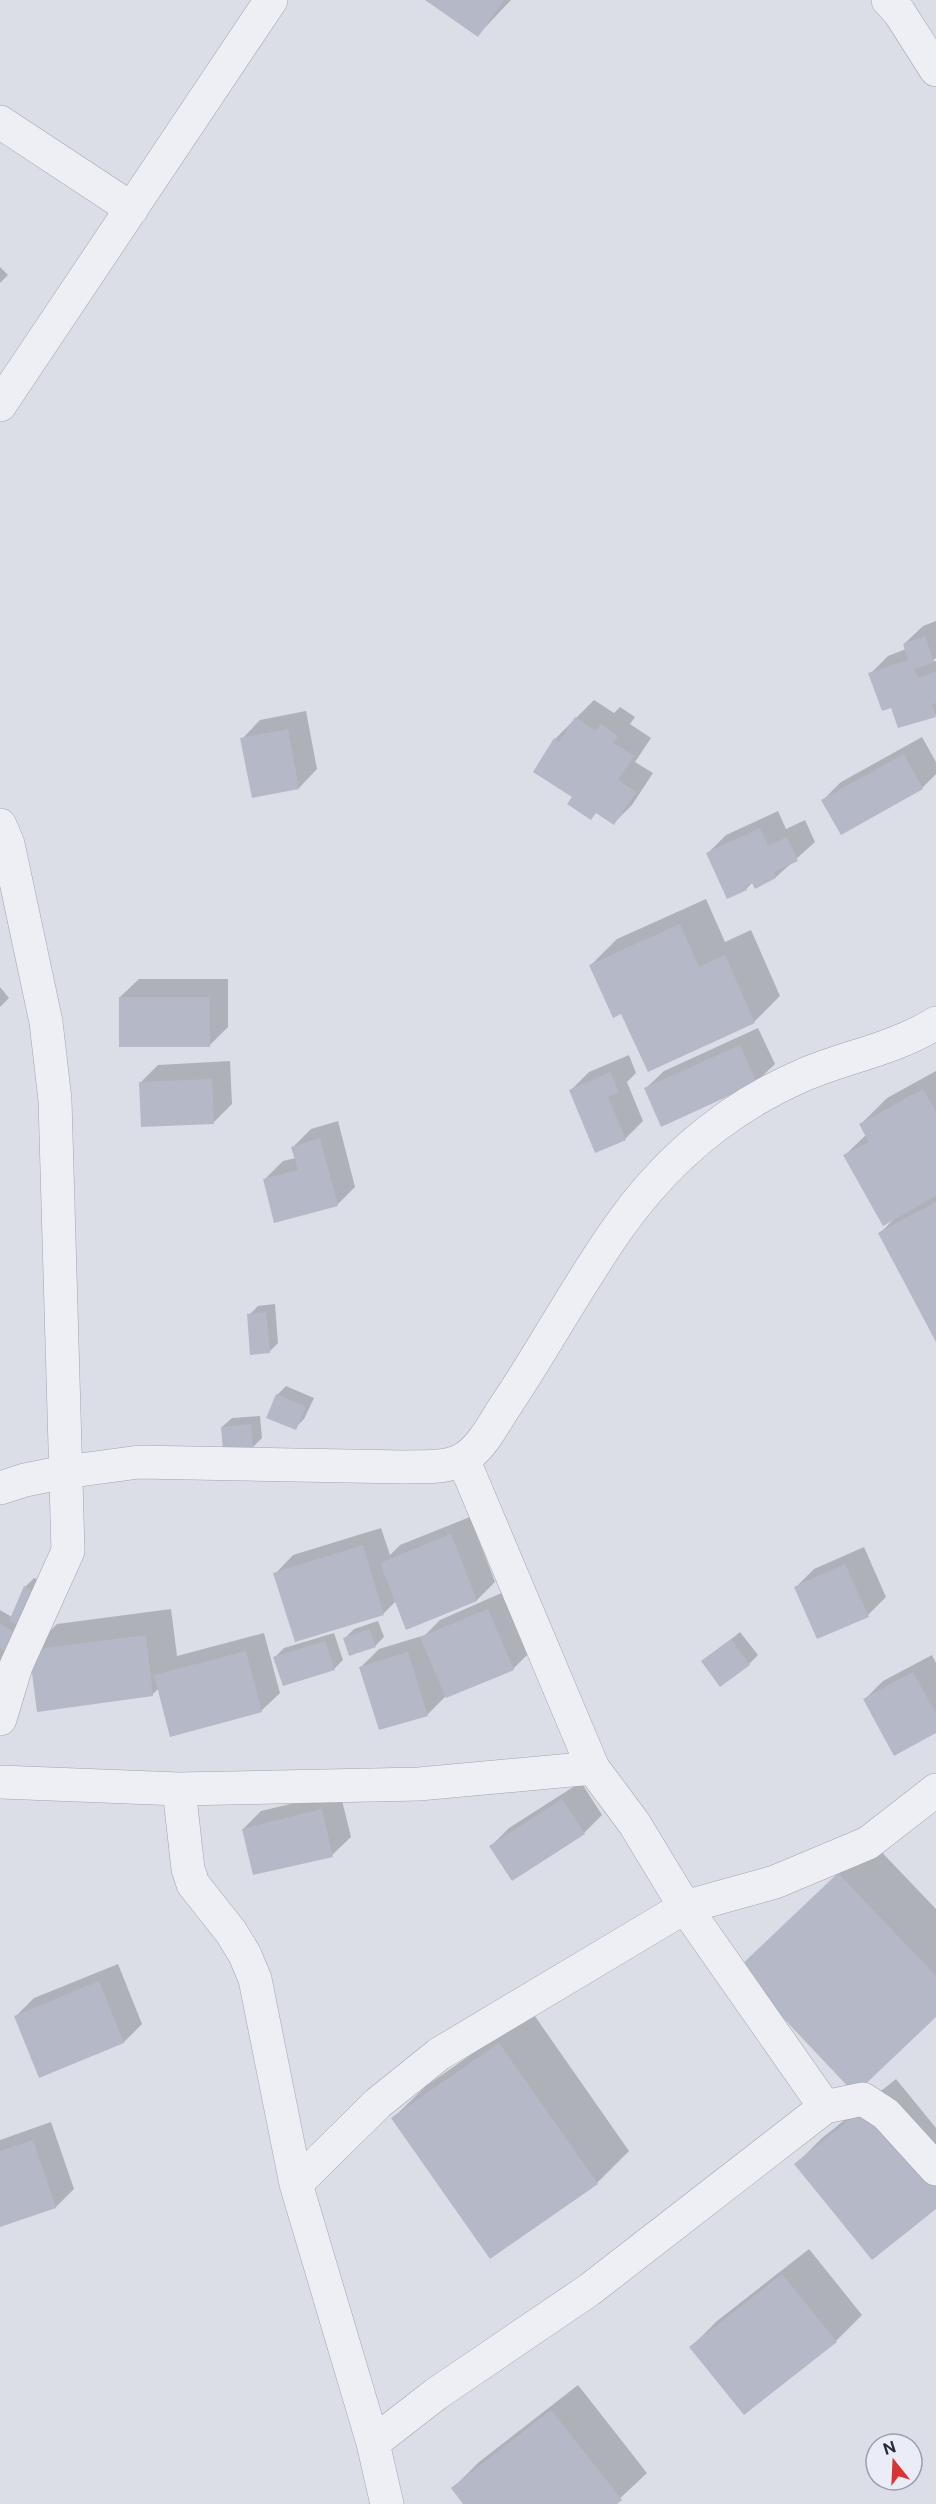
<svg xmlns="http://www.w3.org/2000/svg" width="936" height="2504" viewBox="0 0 936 2504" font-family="'Public Sans',sans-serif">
	<rect width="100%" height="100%" fill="#dbdee7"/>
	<path fill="#0003" d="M427 0H511L478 35Z
		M0 267 8 275 0 283Z
		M936 621V658L931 662 936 661V715L892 706 870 674 888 656 906 649 904 644 923 626Z
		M594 700 614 713 620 707 635 717 630 724 651 738 635 762 653 773 632 805 614 823 574 796 555 739Z
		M306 711 317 769 299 788 242 739 260 720Z
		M922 737 936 762V774L922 788 823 800 841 782Z
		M778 811 786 829 805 820 815 842 776 877 753 882 746 889 707 854 726 835Z
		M706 899 725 942 751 930 780 996 754 1022 622 1012 591 965 617 939Z
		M139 979H228V1027L210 1045 120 997Z
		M0 987 9 998 0 1007Z
		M758 1028 775 1064 756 1082 645 1089 664 1071Z
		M629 1055 636 1073 627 1082 643 1121 625 1139 571 1090 589 1072Z
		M230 1061 232 1104 214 1122 140 1083 158 1065Z
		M936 1071V1339L879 1234 895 1218 845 1155 867 1134 861 1124 887 1098Z
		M338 1121 355 1187 337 1205 264 1180 283 1161 296 1158 293 1147 311 1129Z
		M275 1304 278 1343 269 1352 249 1315 258 1306Z
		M286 1386 314 1398 304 1419 295 1428 277 1395Z
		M260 1416 262 1438 253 1447 222 1427 232 1418Z
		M470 1517 495 1582 477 1600 407 1628 396 1601 384 1613 296 1640 275 1574 293 1555 381 1528 390 1555 400 1545Z
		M864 1547 886 1597 868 1615 796 1587 814 1569Z
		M34 1578 51 1585 0 1678V1610L12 1617 25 1587Z
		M506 1591 531 1651 513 1669 446 1696 428 1714 380 1729 361 1667 379 1649 425 1635 440 1620Z
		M171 1609 177 1656 264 1633 280 1693 261 1711 159 1688 152 1695 31 1650 57 1624Z
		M378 1621 384 1637 375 1646 345 1638 354 1629Z
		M740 1632 758 1655 749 1664 703 1662Z
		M334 1633 343 1660 334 1669 275 1657 284 1648Z
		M932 1655 936 1663V1731L865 1699 883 1681Z
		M581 1782 602 1815 584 1833 491 1846 509 1828Z
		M340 1792 351 1837 332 1855 243 1829 261 1811Z
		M872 1842 936 1909V2015L771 1937Z
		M118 1964 142 2024 124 2042 40 2076 16 2016 34 1998Z
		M532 2012 629 2151 597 2183 393 2118 426 2086Z
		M896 2079 936 2128V2207L796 2164 822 2138Z
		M51 2122 74 2189 56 2207 0 2226V2140Z
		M809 2249 862 2315 836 2341 691 2347 717 2321Z
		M578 2385 647 2473 614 2504H465L453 2488 479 2462Z"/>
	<path fill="#b5b9c7" d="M425 0H504L478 37Z
		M925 636 934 662 914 669 918 678 936 672V703L932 704 936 717 898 728 891 708 882 711 868 673 908 660 903 644Z
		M575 717 596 731 601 724 618 736 613 743 634 756 618 780 636 792 614 825 596 813 591 820 567 804 572 797 533 772 554 738 559 742Z
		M288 729 299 789 252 798 240 738Z
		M904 754 923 789 841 835 821 800Z
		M760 828 768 846 787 837 798 861 774 872 776 878 755 889 752 883 745 886 747 890 727 899 706 853Z
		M680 924 699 967 725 955 755 1023 648 1072 621 1014 613 1018 589 965Z
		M119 997H210V1047H119Z
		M740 1045 757 1083 661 1127 644 1088Z
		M610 1072 619 1092 608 1097 626 1140 595 1153 569 1090Z
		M212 1079 214 1124 141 1127 139 1082Z
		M923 1089 936 1112V1196L883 1226 843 1155 869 1142 859 1124Z
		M320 1138 338 1206 274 1223 263 1179 298 1170 291 1147Z
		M936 1202V1342L878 1233Z
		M266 1312 270 1353 250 1355 247 1314Z
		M276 1394 306 1407 296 1430 266 1418Z
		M251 1424 253 1449 223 1451 221 1427Z
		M451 1534 477 1601 406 1630 380 1563Z
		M363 1545 384 1615 295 1642 273 1573Z
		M845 1564 869 1617 817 1639 794 1587Z
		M24 1586 43 1595 28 1629 9 1621Z
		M488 1609 514 1670 446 1698 420 1637Z
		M0 1623 21 1637 11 1654 0 1648Z
		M369 1629 376 1647 349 1656 343 1638Z
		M146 1635 153 1696 37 1712 29 1650Z
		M731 1639 750 1665 720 1687 701 1661Z
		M325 1641 335 1670 283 1686 273 1657Z
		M246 1651 262 1712 170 1737 154 1675Z
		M408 1652 428 1716 379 1730 359 1667Z
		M913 1672 936 1714V1733L894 1756 863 1699Z
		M562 1799 585 1834 512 1881 489 1846Z
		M322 1809 333 1857 253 1875 242 1829Z
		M838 1873 936 1976V2017L855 2094 737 1969Z
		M99 1981 124 2043 39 2078 14 2016Z
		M499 2043 598 2184 490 2259 391 2118Z
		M869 2104 936 2186V2209L872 2260 794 2164Z
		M33 2140 56 2208 0 2227V2151Z
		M782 2274 837 2342 744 2415 689 2347Z
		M551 2410 622 2500 617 2504H463L451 2488Z"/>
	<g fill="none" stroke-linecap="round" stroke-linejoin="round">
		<g stroke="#a0a4b1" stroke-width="34">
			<path id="minor" d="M888 0 899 12 936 70
				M0 122 132 209
				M0 405 271 0
				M0 825 8 844 46 1022 55 1100 68 1551 16 1666 0 1719
				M463 1459 593 1768
				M0 1488 25 1480 65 1472 139 1462 403 1467C423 1466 448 1469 465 1458 482 1447 493 1425 504 1408 544 1349 577 1286 618 1228 665 1161 726 1109 801 1076 844 1057 895 1049 936 1023
				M0 1782 179 1789 419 1784 593 1768 634 1823 685 1907 825 2107
				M179 1789 188 1869 193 1884 231 1932 245 1955 255 1979 296 2184
				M373 2443 296 2184 378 2103 439 2054 685 1907 775 1882 868 1843 936 1790
				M387 2504 373 2443 436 2394 589 2290 825 2107 863 2099 886 2114 936 2169"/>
		</g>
		<use href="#minor" stroke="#eeeff5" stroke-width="33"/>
	</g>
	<g transform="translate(894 2462) rotate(342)"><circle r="28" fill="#eaedf5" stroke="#9b9fac" stroke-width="1.5"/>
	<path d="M0-4.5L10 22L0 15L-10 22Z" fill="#d83436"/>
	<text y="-9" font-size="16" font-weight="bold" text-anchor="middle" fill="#242a3e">N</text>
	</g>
</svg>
